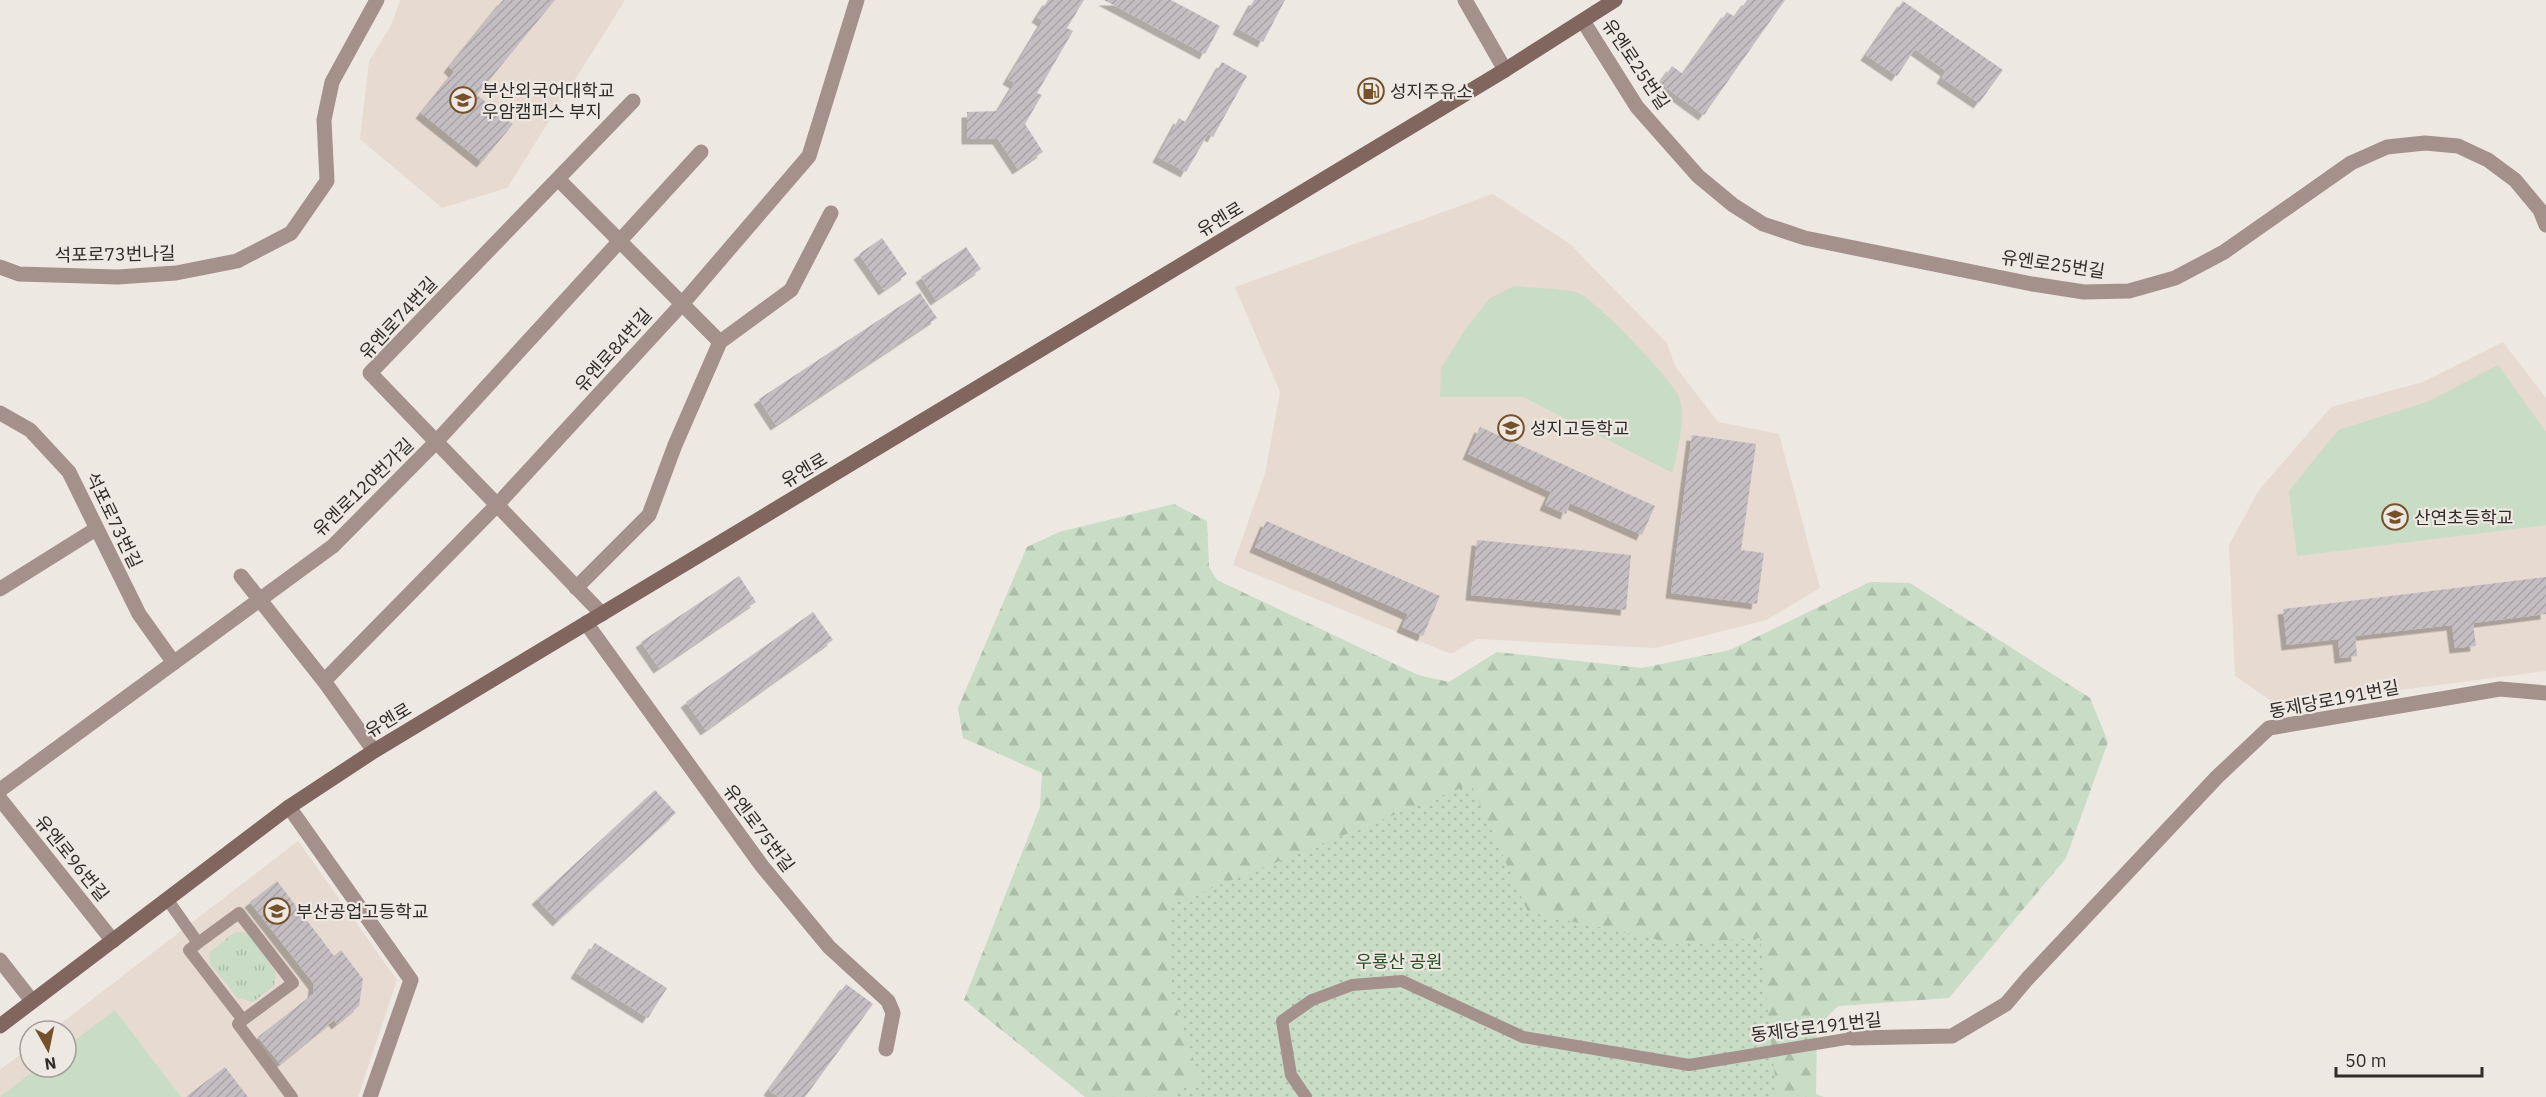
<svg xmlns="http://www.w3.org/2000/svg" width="2546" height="1097" viewBox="0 0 2546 1097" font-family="'IBM Plex Sans','Noto Sans KR',sans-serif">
	<defs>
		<pattern id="grass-tufts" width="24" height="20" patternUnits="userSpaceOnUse" patternTransform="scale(1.5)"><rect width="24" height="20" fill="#c8dcc6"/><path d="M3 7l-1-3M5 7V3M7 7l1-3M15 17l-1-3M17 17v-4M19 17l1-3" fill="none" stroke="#acbdaa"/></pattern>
		<pattern id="forest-firs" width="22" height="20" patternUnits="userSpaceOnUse" patternTransform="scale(1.5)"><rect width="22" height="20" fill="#c8dcc6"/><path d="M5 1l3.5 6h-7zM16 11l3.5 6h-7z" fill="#acbdaa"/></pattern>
		<pattern id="park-dots" width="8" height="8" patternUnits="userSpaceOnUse" patternTransform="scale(1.5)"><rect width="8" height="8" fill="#c8dcc6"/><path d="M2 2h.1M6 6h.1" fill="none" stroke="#acbdaa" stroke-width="1.8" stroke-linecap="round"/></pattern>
		<pattern id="building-hatch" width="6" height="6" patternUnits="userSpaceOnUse" patternTransform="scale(1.5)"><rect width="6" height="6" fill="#c4bec3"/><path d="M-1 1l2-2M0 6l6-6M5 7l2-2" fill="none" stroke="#a9a3a8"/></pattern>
		<filter id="shadow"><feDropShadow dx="-5.5" dy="5.5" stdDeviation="0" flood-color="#0004"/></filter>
	</defs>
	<rect width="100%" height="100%" fill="#eee8e3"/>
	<path fill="#e7dad0" d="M400 0H625L507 188 442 208 360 139 369 61 391 26Z
		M1493 194 1570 244 1667 343 1675 366 1718 422 1779 434 1820 588 1766 620 1655 648 1477 639 1451 654 1233 565 1265 474 1280 392 1235 287Z
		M2503 342 2546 398V671L2279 706 2235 676 2229 545 2259 490 2331 407 2423 382Z
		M298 841 397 980 358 1097H0V1070L30 1047V1067H66V1031H51Z"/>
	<path fill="url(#grass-tufts)" d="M235 932 248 933 276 972 274 986 253 1002 238 998 210 964V952Z"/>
	<path fill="url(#forest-firs)" d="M1174 504 1207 521 1209 567 1217 580 1418 675 1449 682 1497 652 1642 668 1730 650 1870 582 1910 583 2090 698 2108 742 2066 858 1949 998 1838 1006 1817 1027 1816 1094 1824 1097H1085L964 1000 1040 807 1042 773 963 738 958 708 1027 547 1059 532Z"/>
	<path fill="url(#park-dots)" d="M1471 784 1528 912 1673 943 1760 938 1777 1097H1170L1200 1079 1172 996 1170 905Z"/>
	<path fill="#c8dcc6" d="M1514 286C1530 288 1564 288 1578 293 1594 298 1671 379 1678 395 1687 416 1677 451 1673 473L1523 397H1440L1441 368 1467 327 1490 298Z
		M2498 365 2546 432V525L2297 556 2289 491 2338 430 2427 402Z
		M115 1010 181 1097H0L39 1067H66V1047Z"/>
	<path fill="url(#building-hatch)" filter="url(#shadow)" d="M503 0H555L477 95 513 124 482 162 421 113 454 72 449 67Z
		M1048 0H1084L1067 28 1073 31 1037 93 1042 95 1025 124 1043 152 1018 169 998 139H967V112L998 111 1015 83 1008 79 1043 21 1037 17Z
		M1104 0H1171L1220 26 1205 54Z
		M1254 0H1285L1263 42 1238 29Z
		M1747 0H1785L1704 115 1660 83 1672 66 1683 74 1727 12 1735 17Z
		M1903 1 2003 70 1979 103 1942 78 1946 71 1915 49 1897 76 1866 55Z
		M1222 62 1247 76 1213 137 1208 134 1186 172 1158 157 1179 118 1187 123Z
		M882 238 907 274 884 290 859 254Z
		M966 247 981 269 936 300 921 277Z
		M920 293 937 318 776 425 759 399Z
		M1480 427 1655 506 1642 535 1570 503 1566 514 1545 505 1551 492 1468 454Z
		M1692 435 1756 444 1741 550 1764 553 1757 604 1671 593Z
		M1266 521 1440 596 1423 636 1402 627 1408 614 1255 547Z
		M1477 540 1631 555 1626 610 1471 595Z
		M739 576 756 602 659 668 641 642Z
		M2546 577V614L2473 623 2476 646 2455 648 2452 625 2355 636 2357 656 2340 658 2338 639 2287 645 2283 609Z
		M813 612 833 640 706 730 686 702Z
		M655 790 676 813 558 921 537 899Z
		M277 881 334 956 341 950 363 979 359 1006 337 1024 334 1020 280 1064 258 1037 313 994 314 984 250 902Z
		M595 943 667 988 648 1018 576 973Z
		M846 984 873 1004 805 1097H779L769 1090Z
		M225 1067 248 1097H189L188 1095Z"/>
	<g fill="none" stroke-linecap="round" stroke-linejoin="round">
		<path stroke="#a4918c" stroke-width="12" d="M167 899 198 943 239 913 293 983 243 1020 189 950 198 943
			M243 1020 238 1024 292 1097
			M1306 1097 1291 1075 1282 1021 1312 1000 1352 985 1402 981 1523 1037 1689 1065 1852 1038"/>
		<path stroke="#a4918c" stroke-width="15" d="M1465 0 1505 70
			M1583 21 1637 107 1698 176 1733 205 1763 224 1805 238 2032 284 2084 292 2129 291 2175 278 2224 252 2351 163 2387 147 2425 143 2458 146 2488 160 2515 180 2540 210 2546 225
			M559 180 720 342
			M0 267 19 274 118 277 176 273 237 261 291 233 327 181 324 120 332 82 377 0
			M0 413 30 430 69 472 139 614 174 663
			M241 576 324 681 374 751
			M576 588 649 515 675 445 720 342 791 290 831 213
			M0 589 96 529
			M602 614 370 373 633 101
			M586 623 762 866 829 947 888 1001 893 1013 886 1049
			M324 681 497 505 682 304 809 156 857 0
			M0 790 333 546 436 442 701 152
			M0 799 113 941
			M289 807 411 980 370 1097
			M0 960 32 1001
			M1852 1038 1952 1036 2006 1004 2028 978 2217 777 2269 728 2500 689 2546 693"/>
		<path stroke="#816660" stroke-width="15" d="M0 1026 289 807 374 751 1505 70 1615 0"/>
	</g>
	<defs>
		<g id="fuel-ring" transform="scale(1.35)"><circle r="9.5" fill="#eee8e3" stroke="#75512b" stroke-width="1.5"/><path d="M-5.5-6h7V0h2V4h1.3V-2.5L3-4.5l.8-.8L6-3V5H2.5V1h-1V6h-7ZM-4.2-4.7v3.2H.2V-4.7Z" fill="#75512b"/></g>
		<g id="university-ring" transform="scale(1.35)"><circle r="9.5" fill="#eee8e3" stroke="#75512b" stroke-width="1.5"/><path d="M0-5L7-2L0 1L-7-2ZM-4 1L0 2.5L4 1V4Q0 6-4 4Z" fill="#75512b"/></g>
		<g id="school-ring" transform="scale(1.35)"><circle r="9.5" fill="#eee8e3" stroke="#75512b" stroke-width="1.5"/><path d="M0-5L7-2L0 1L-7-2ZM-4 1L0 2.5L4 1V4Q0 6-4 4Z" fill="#75512b"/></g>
	</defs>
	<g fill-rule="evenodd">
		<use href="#fuel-ring" x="1371" y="91"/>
		<use href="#university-ring" x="463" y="100"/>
		<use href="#school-ring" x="1511" y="428"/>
		<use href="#school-ring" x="2395" y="517"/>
		<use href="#school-ring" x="277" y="911"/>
	</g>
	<g text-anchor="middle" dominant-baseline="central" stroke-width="4.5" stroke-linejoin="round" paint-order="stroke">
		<g font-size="18" fill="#2f2c2a" stroke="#eee8e3">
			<text transform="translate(1636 64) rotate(56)">유엔로25번길</text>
			<text transform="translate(1220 219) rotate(-31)">유엔로</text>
			<text transform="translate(115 254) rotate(-1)">석포로73번나길</text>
			<text transform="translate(2053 264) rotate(8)">유엔로25번길</text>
			<text transform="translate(398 318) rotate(-47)">유엔로74번길</text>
			<text transform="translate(613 350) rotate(-48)">유엔로84번길</text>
			<text transform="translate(804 470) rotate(-31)">유엔로</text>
			<text transform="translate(363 487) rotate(-44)">유엔로120번가길</text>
			<text transform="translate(114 520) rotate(64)">석포로73번길</text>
			<text transform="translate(2334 699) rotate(-11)">동제당로191번길</text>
			<text transform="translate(388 720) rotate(-31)">유엔로</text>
			<text transform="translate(759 828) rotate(53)">유엔로75번길</text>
			<text transform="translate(72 858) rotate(51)">유엔로96번길</text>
			<text transform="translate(1816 1027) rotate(-7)">동제당로191번길</text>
		</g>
		<g font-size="18" fill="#2f2c2a" stroke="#eee8e3" text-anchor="start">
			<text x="482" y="90">부산외국어대학교<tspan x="482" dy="21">우암캠퍼스 부지</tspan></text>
			<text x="1390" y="91">성지주유소</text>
			<text x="1530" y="428">성지고등학교</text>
			<text x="2414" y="517">산연초등학교</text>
			<text x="296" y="911">부산공업고등학교</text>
		</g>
		<g font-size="18" fill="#264f24" stroke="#eee8e3">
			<text x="1399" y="961">우룡산 공원</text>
		</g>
	</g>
	<g transform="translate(48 1049) rotate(171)"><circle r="28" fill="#eee8e3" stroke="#a29d99" stroke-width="1.5"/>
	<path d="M0-4.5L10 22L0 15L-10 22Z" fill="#75512b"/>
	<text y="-9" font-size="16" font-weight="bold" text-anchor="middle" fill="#2f2c2a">N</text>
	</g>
	<path d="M2336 1067v9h146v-9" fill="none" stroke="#2f2c2a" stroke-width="3"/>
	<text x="2345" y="1067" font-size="18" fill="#2f2c2a" stroke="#eee8e3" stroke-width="4.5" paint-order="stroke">50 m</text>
</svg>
